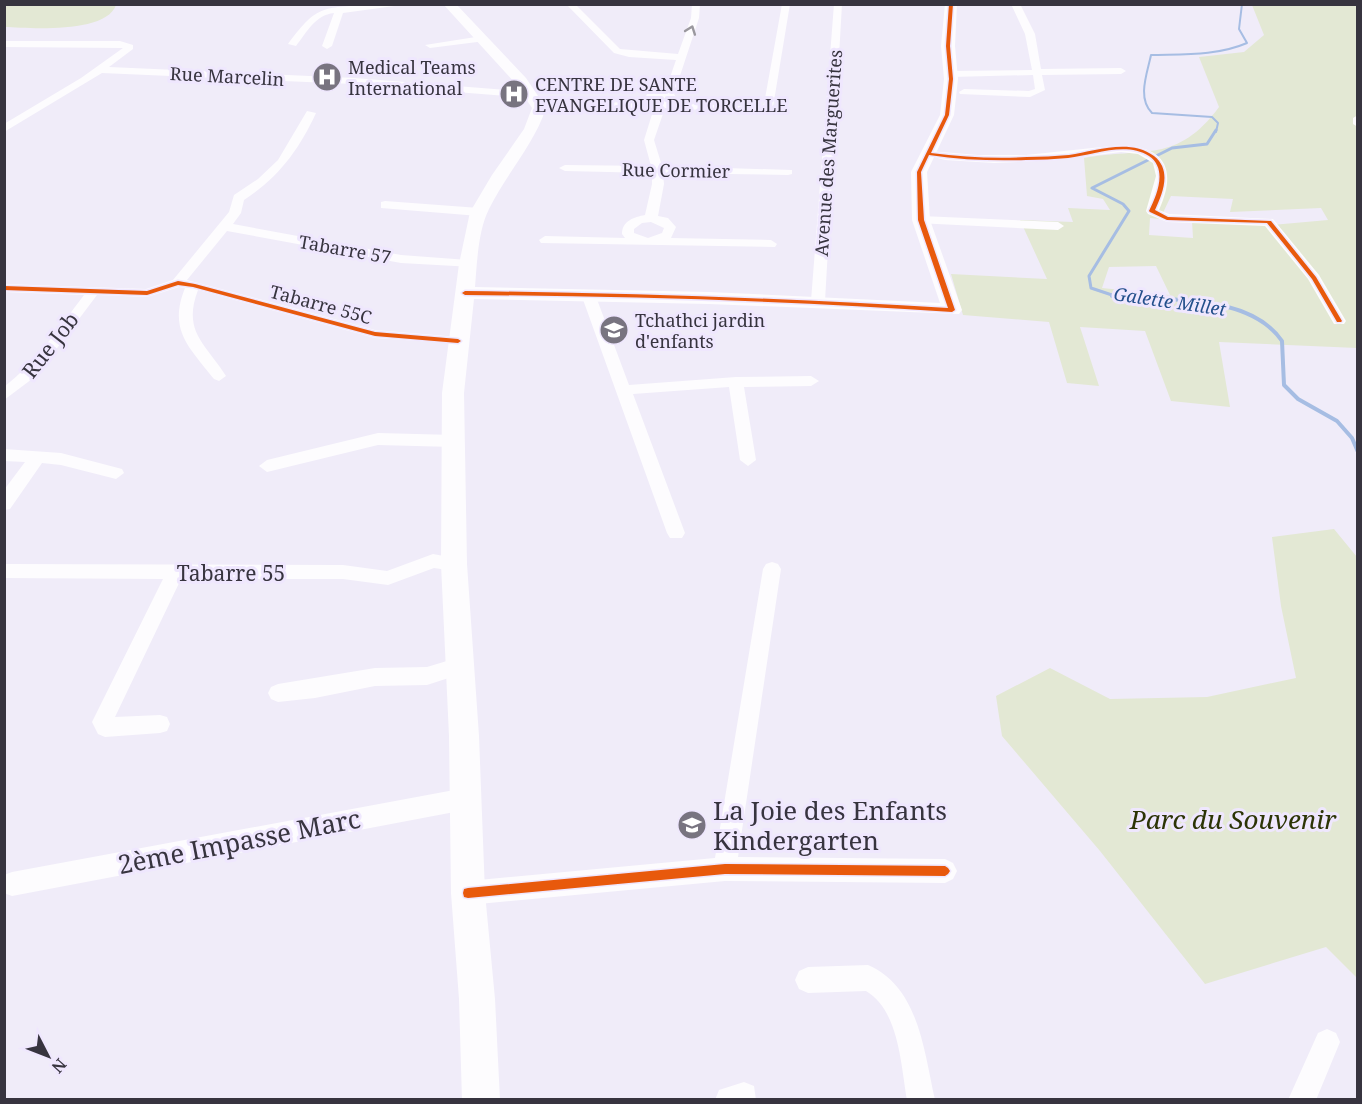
<svg xmlns="http://www.w3.org/2000/svg" width="1362" height="1104" viewBox="0 0 1362 1104" font-family="'Noto Serif',serif">
	<rect width="100%" height="100%" fill="#f0ecf9"/>
	<path fill="#e3e8d4" fill-rule="evenodd" d="M5 4H116V5C106 34 29 28 5 27Z
		M1252 5H1357V348L1219 342 1230 407 1171 401 1145 331 1080 327 1099 386 1067 383 1049 322 963 315 951 274 1047 279 1020 220 1073 222 1068 208 1110 210 1103 199 1087 196 1084 158C1144 147 1177 164 1219 107L1199 57 1244 52 1264 35ZM1171 196 1233 199 1230 212 1321 208 1328 220 1272 225 1192 221 1193 238 1149 235 1150 218 1160 219ZM1156 266 1170 295 1102 288 1109 267Z
		M1334 529 1357 557V978L1326 947 1205 984 1100 851 1002 736 996 696 1050 668 1110 699 1207 697 1296 678 1281 606 1272 537Z"/>
	<g fill="none" stroke-linecap="round" stroke-linejoin="round">
		<path stroke="#a6bde3" stroke-width="2" d="M1216 132 1218 123 1212 117 1152 113C1137 98 1147 74 1151 55 1183 54 1217 56 1247 43L1239 29 1242 4"/>
		<path stroke="#a6bde3" stroke-width="3" d="M1118 297 1091 288 1089 276 1129 211 1123 204 1092 188 1172 148 1207 144 1216 130"/>
		<path stroke="#a6bde3" stroke-width="4" d="M1112 296C1127 300 1144 298 1159 299 1199 300 1257 304 1282 341L1284 385 1298 399 1337 421 1352 438 1358 452"/>
		<path fill="#fdfcfe" fill-rule="evenodd" d="M373 4H409L343 13 332 46 327 49 322 46 334 13C315 15 307 32 296 46L288 44C319 2 324 9 373 4Z
			M566 4H575L620 49 678 54 691 18 692 4H700L699 18 674 94 679 102 689 104 761 107 764 104 782 4H790L773 107 763 113 665 108 654 140 662 166 792 170V174L788 175 663 173 664 184 658 216 668 218 676 227 671 238 771 240 777 244 775 247 541 243 539 240 545 236 625 238 622 234C622 221 634 217 645 215L652 184V173L565 171 559 168 565 165 651 166 644 140 654 108 598 110 593 107 598 104 644 100 647 94 665 92 676 60 629 57 614 53ZM662 97 668 100 660 103 654 101ZM651 222 664 228 662 233 648 238 634 233V229L642 223Z
			M834 4H842L825 301 818 305 811 301Z
			M1011 4H1020L1035 34 1041 69 1121 68 1126 71 1121 74 1042 75 1045 90 1030 97 960 94 959 92 964 89 1029 91 1035 89 1033 75 951 77 946 74 951 71 1032 70 1025 34Z
			M482 36 487 39 485 41 430 48 425 45Z
			M4 41H120L133 45V49L109 67 354 78 531 92 536 95 531 98 354 84 102 73 4 132V124L81 78 123 48 4 47Z
			M307 111 316 113C299 150 278 178 244 200L241 213 233 224 401 255 468 260 475 264 473 267 401 263 227 231 187 280 375 330 458 337 463 338 465 341 463 344 375 338 198 290C182 332 206 344 226 376L219 381 214 379C189 347 168 330 185 288L179 287 147 297 97 295 36 376 4 400V387C37 361 59 328 84 295L4 292V284L146 289 173 280 229 212 234 195 258 179 278 160Z
			M1358 115V127L1353 124V118Z
			M1121 145C1166 147 1177 170 1159 210L1169 214 1273 219 1319 275 1346 321 1344 324H1334L1308 279 1265 226 1167 222 1148 214 1146 211 1156 176 1153 163 1138 154 1121 152 1058 160 994 163 945 160 923 154 929 151 978 155H1026Z
			M385 201 479 208 485 212 479 216 381 208V202Z
			M921 216 1058 222 1064 226 1058 230 917 223 915 220Z
			M588 290 595 294 629 385 736 377 811 376 819 381 811 386 744 387 756 460 748 466 740 460 729 387 633 394 685 533 682 538H670L667 533 581 294Z
			M378 433 454 435 462 441 454 447 378 445 267 472 259 466 267 460Z
			M4 449 61 453 122 469 124 473 116 479 61 465 42 463 10 509 4 510V490L25 462 4 461Z
			M433 554 460 559 463 564 460 569 454 571 434 568 388 585 343 579H181L115 717 160 715 167 717 170 724 167 731 160 733 105 737 98 734 92 722 163 579 4 578V564L343 565 387 571Z
			M772 562 778 564 781 569 738 857 945 859 953 863 957 871 953 879 945 883 725 881 468 905 460 901 456 893 460 885 468 881 715 858 763 569 766 564Z
			M460 657 467 660 470 666 467 672 427 685 375 686 315 698 278 702 271 699 268 693 271 687 278 684 375 668 427 667Z
			M465 788 473 791 476 799 473 807 465 810 12 896 4 893V875L12 872Z
			M868 965C919 987 924 1051 935 1100H907C901 1066 899 1010 866 991L808 993 799 989 795 980 799 971 808 967Z
			M1327 1029 1336 1033 1340 1042 1316 1100H1288L1318 1033Z
			M744 1082 754 1086 756 1100H715L719 1090Z"/>
		<path fill="#fdfcfe" fill-rule="evenodd" d="M443 4H456L526 78 546 108C534 145 506 174 489 209 478 231 477 263 475 287L709 292 940 303 912 220 911 172 940 115 944 79 941 46 945 4H957L955 46 958 79 954 115 927 172 930 220 962 310 959 314 709 304 474 299 464 393 467 564 479 736 485 893 495 999 500 1100H462L459 999 451 893 449 736 441 564 442 393 459 264 470 212 492 175 524 129 532 108 516 84Z"/>
		<g stroke="#efe7fe" stroke-width="3">
			<path id="cycleway" d="M949 4H953L950 46 953 79 949 115 931 153C963 157 995 159 1027 157 1041 157 1055 156 1069 155 1095 151 1130 138 1154 156 1172 170 1163 193 1155 210L1168 217 1271 221 1316 277 1342 321 1341 322H1337L1312 279 1267 223 1167 220 1150 212 1149 211C1157 195 1168 169 1149 156 1126 141 1093 155 1068 158 1054 159 1040 160 1026 160 994 161 962 160 929 155L921 172 924 220 955 310 952 312C790 301 628 296 465 295L462 293 465 291C626 293 787 298 948 308L918 220 917 172 945 115 949 79 946 46Z
				M178 281 195 284 375 332 458 339 461 341 458 343 375 336 193 287 178 285 147 295 4 290V286L147 291Z
				M725 864 945 866 948 868 950 871 948 874 945 876 725 874 468 898 464 897 463 893 464 889 468 888Z"/>
		</g>
		<use href="#cycleway" fill="#e8590c" fill-rule="evenodd"/>
	</g>
	<defs><path id="oneway-chevron" d="M-2-3.5L2.5 0L-2 3.5" fill="none" stroke-width="1.6" stroke-linecap="round" stroke-linejoin="round" transform="scale(1.5)"/></defs>
	<use stroke="#9a989e" href="#oneway-chevron" transform="translate(691 30) rotate(-70)"/>
	<defs>
		<g id="hospital-disc" transform="scale(1.5)"><circle r="9.5" fill="#787480" stroke="#efe7fe"/><path d="M-5-5h3v3.5h4V-5h3V5h-3V1.5h-4V5h-3Z" fill="#fff"/></g>
		<g id="school-disc" transform="scale(1.5)"><circle r="9.5" fill="#787480" stroke="#efe7fe"/><path d="M0-5L7-2L0 1L-7-2ZM-4 1L0 2.5L4 1V4Q0 6-4 4Z" fill="#fff"/></g>
	</defs>
	<g fill-rule="evenodd">
		<use href="#hospital-disc" x="327" y="77"/>
		<use href="#hospital-disc" x="514" y="94"/>
		<use href="#school-disc" x="614" y="330"/>
		<use href="#school-disc" x="692" y="825"/>
	</g>
	<g text-anchor="middle" dominant-baseline="central" stroke-width="6" stroke-linejoin="round" paint-order="stroke">
		<g font-size="18" fill="#37343f" stroke="#efe7fe" text-anchor="start">
			<text x="348" y="67">Medical Teams<tspan x="348" dy="21">International</tspan></text>
			<text x="535" y="84">CENTRE DE SANTE<tspan x="535" dy="21">EVANGELIQUE DE TORCELLE</tspan></text>
			<text x="635" y="320">Tchathci jardin<tspan x="635" dy="21">d'enfants</tspan></text>
		</g>
		<g font-size="18" fill="#37343f" stroke="#efe7fe">
			<text transform="translate(227 76) rotate(3)">Rue Marcelin</text>
			<text transform="translate(828 153) rotate(-86)">Avenue des Marguerites</text>
			<text transform="translate(676 170) rotate(1)">Rue Cormier</text>
			<text transform="translate(345 249) rotate(10)">Tabarre 57</text>
			<text transform="translate(321 304) rotate(15)">Tabarre 55C</text>
		</g>
		<g font-size="18" font-style="italic" fill="#24508c" stroke="#efe7fe">
			<text transform="translate(1170 301) rotate(8)">Galette Millet</text>
		</g>
		<g font-size="21" fill="#37343f" stroke="#efe7fe">
			<text transform="translate(50 345) rotate(-52)">Rue Job</text>
			<text x="231" y="573">Tabarre 55</text>
		</g>
		<g font-size="26" fill="#37343f" stroke="#efe7fe" text-anchor="start">
			<text x="713" y="810">La Joie des Enfants<tspan x="713" dy="30">Kindergarten</tspan></text>
		</g>
		<g font-size="26" font-style="italic" fill="#2c3406" stroke="#efe7fe">
			<text x="1233" y="819">Parc du Souvenir</text>
		</g>
		<g font-size="26" fill="#37343f" stroke="#efe7fe">
			<text transform="translate(239 841) rotate(-11)">2ème Impasse Marc</text>
		</g>
	</g>
	<rect width="1362" height="1104" fill="none" stroke="#37343f" stroke-width="12"/>
	<g transform="translate(48 1056) rotate(132)" stroke="#efe7fe" stroke-width="4.5" paint-order="stroke">
	<path d="M0-4.5L10 22L0 15L-10 22Z" fill="#37343f"/>
	<text y="-9" font-size="16" font-weight="bold" text-anchor="middle" fill="#37343f">N</text>
	</g>
</svg>
